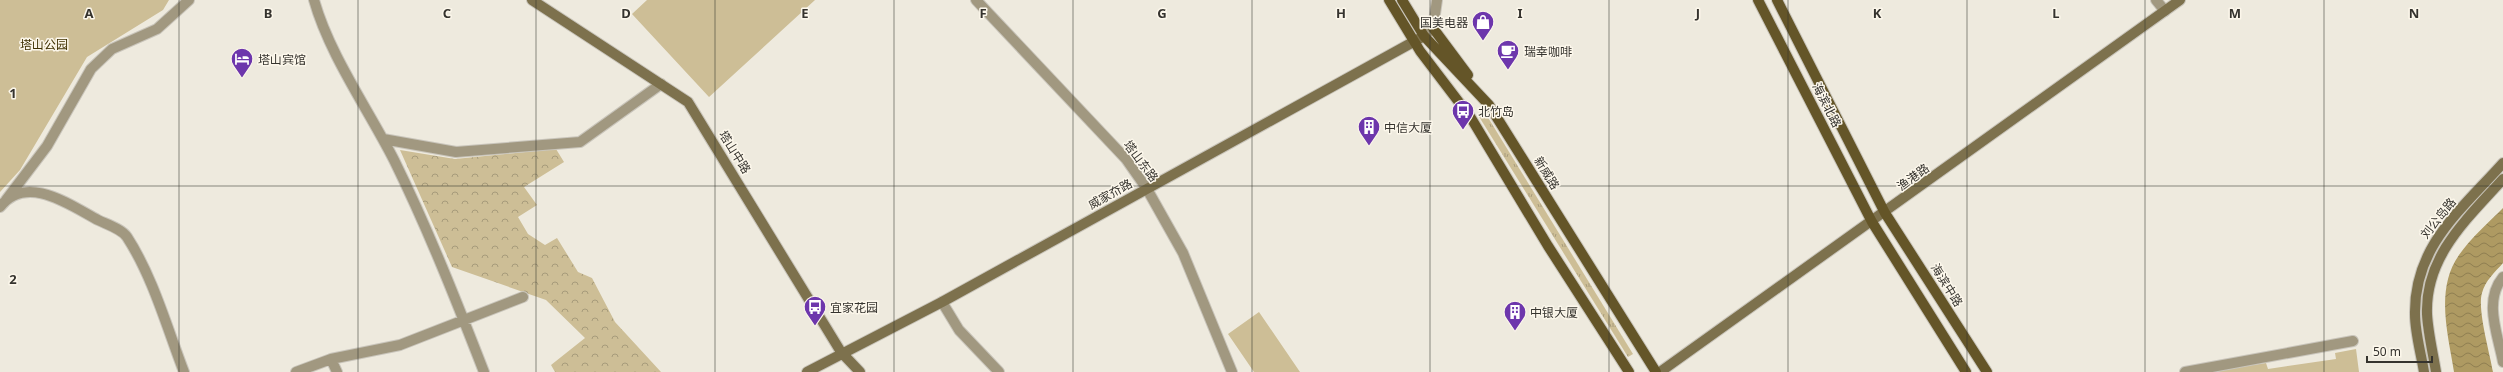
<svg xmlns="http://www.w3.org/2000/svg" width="2503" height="372" viewBox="0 0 2503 372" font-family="'Noto Sans','Noto Sans SC',sans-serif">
	<defs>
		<pattern id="grass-tufts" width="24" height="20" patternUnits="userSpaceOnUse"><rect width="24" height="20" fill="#cdbe96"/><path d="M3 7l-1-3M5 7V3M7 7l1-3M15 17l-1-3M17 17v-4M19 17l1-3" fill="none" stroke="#a79b7b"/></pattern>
		<pattern id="forest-crowns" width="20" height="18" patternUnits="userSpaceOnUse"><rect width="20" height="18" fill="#cdbe96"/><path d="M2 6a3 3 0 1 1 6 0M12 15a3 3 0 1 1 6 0" fill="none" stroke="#a79b7b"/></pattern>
		<pattern id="water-waves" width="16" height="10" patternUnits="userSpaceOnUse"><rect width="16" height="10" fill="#ae9a62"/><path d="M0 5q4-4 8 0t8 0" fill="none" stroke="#8e7e51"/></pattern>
	</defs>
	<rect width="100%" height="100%" fill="#eeeade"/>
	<path fill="url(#grass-tufts)" d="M1484 111 1633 354 1628 357 1478 115Z"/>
	<path fill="url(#forest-crowns)" d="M556 149 564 162 524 187 537 205 518 217 528 234 545 245 557 238 578 272 592 278 615 322 661 372H555L551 365 585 338 546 300 452 267 400 150 455 159Z"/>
	<path fill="#cdbe96" d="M0 0H169L163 10 87 57 20 170 0 192Z
		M647 0H815L709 97 632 14Z
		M1259 312 1300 372H1254L1228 334Z
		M2356 349 2359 372H2204L2266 363 2268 369 2336 359 2335 353Z"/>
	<path fill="url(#water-waves)" d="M2503 208V263C2495 272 2485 281 2482 293 2477 309 2490 354 2493 372H2454C2448 334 2435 289 2459 255 2471 238 2488 223 2503 208Z"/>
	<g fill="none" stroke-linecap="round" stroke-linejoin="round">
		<g stroke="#c9c5bb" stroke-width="12">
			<path id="street" d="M314 0C329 54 368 109 394 160 428 229 456 300 484 372
				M976 0 1126 159 1147 189 1183 253 1232 372
				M2156 0 2165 11
				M1424 36 1433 28 1437 0
				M383 139 456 152 580 142 661 84
				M6 200 47 146 91 69 112 49 157 29 189 0
				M0 207C26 173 70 205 98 220 106 224 122 229 127 237 153 277 167 328 184 372
				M2503 277C2483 301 2498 335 2503 362
				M942 302 959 330 999 372
				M331 359 337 372
				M296 372 331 359 400 345 523 297
				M2185 372 2353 341"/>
		</g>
		<g stroke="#c9c5bb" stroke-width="12">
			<path id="secondary" d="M532 0 688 102 841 352 860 372
				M807 372 942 302 1424 36
				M1660 372 2180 0
				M2424 372C2421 353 2415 333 2415 314 2414 246 2461 210 2503 163
				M2436 372C2433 353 2428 333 2427 314 2425 256 2467 219 2503 179"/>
		</g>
		<g stroke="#c9c5bb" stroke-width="12">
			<path id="primary" d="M1389 0 1420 51 1471 118 1548 246 1629 372
				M1402 0 1424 36 1489 105 1656 372
				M1758 0 1872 222 1966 372
				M1777 0 1885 213 1987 372
				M1433 28 1468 75"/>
		</g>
		<use href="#street" stroke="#a19880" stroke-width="10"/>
		<use href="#secondary" stroke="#7d714d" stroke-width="10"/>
		<use href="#primary" stroke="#645528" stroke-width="10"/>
	</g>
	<path fill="none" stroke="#35332e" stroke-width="1" stroke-opacity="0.55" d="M179 0V372M358 0V372M536 0V372M715 0V372M894 0V372M1073 0V372M1252 0V372M1430 0V372M1609 0V372M1788 0V372M1967 0V372M2145 0V372M2324 0V372M0 186H2503"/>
	<defs>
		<g id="shop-pin" transform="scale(1.15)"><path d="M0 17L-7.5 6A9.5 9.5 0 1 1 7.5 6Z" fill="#6d36ac" stroke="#fcf7eb"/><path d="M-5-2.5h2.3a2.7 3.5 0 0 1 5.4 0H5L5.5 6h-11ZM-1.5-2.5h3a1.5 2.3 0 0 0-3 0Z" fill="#fff"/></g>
		<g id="cafe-pin" transform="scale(1.15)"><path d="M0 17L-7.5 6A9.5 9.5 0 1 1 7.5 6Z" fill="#6d36ac" stroke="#fcf7eb"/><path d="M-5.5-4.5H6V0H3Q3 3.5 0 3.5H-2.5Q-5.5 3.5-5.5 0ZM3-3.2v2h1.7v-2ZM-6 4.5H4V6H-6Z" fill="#fff"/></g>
		<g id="hotel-pin" transform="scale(1.15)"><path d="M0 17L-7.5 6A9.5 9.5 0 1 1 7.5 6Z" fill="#6d36ac" stroke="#fcf7eb"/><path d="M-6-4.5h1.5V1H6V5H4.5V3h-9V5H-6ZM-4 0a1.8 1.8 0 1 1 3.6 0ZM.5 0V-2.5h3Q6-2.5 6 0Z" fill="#fff"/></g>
		<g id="bus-pin" transform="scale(1.15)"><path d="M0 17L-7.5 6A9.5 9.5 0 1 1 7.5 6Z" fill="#6d36ac" stroke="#fcf7eb"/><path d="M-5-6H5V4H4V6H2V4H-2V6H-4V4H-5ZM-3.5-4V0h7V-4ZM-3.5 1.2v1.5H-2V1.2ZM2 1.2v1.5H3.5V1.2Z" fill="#fff"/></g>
		<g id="building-pin" transform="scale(1.15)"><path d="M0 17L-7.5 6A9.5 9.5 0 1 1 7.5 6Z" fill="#6d36ac" stroke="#fcf7eb"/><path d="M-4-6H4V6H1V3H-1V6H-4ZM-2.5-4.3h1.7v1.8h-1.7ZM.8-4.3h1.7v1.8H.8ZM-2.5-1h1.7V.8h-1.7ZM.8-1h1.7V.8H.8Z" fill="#fff"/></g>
	</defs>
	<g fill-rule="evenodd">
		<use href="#shop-pin" x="1483" y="22"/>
		<use href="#cafe-pin" x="1508" y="51"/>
		<use href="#hotel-pin" x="242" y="59"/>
		<use href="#bus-pin" x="1463" y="111"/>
		<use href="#building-pin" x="1369" y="127"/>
		<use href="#bus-pin" x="815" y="307"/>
		<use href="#building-pin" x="1515" y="312"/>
	</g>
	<g text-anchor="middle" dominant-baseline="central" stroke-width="3" stroke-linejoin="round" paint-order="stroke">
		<g font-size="12" fill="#35332e" stroke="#fcf7eb" text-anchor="start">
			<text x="1468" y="22" text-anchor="end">国美电器</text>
			<text x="1524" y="51">瑞幸咖啡</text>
			<text x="258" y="59">塔山宾馆</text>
			<text x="1478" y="111">北竹岛</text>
			<text x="1384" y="127">中信大厦</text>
			<text x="830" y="307">宜家花园</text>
			<text x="1530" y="312">中银大厦</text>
		</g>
		<g font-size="12" fill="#3e3000" stroke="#fcf7eb">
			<text x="44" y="44">塔山公园</text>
		</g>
		<g font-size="12" fill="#35332e" stroke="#fcf7eb">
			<text transform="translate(1827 105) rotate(63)">海滨北路</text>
			<text transform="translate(735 152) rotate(58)">塔山中路</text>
			<text transform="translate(1141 161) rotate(53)">塔山东路</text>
			<text transform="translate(1547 173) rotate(58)">新威路</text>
			<text transform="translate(1913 177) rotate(-36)">渔港路</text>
			<text transform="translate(1110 194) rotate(-29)">威家夼路</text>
			<text transform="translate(2438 218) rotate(-51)">刘公岛路</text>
			<text transform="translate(1947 285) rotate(58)">海滨中路</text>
		</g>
	</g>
	<g font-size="13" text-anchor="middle" font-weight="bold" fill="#35332e" stroke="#fcf7eb" stroke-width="3" stroke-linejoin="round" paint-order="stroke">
		<text x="89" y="18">A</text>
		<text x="268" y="18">B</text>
		<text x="447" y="18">C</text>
		<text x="626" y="18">D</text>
		<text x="805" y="18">E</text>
		<text x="983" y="18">F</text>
		<text x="1162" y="18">G</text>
		<text x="1341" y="18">H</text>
		<text x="1520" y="18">I</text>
		<text x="1698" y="18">J</text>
		<text x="1877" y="18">K</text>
		<text x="2056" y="18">L</text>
		<text x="2235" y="18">M</text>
		<text x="2414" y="18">N</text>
		<text x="13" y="98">1</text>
		<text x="13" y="284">2</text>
	</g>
	<path d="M2367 356v6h65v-6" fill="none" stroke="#35332e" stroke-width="2"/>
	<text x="2373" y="356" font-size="12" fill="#35332e" stroke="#fcf7eb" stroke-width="3" paint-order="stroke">50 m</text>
</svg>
